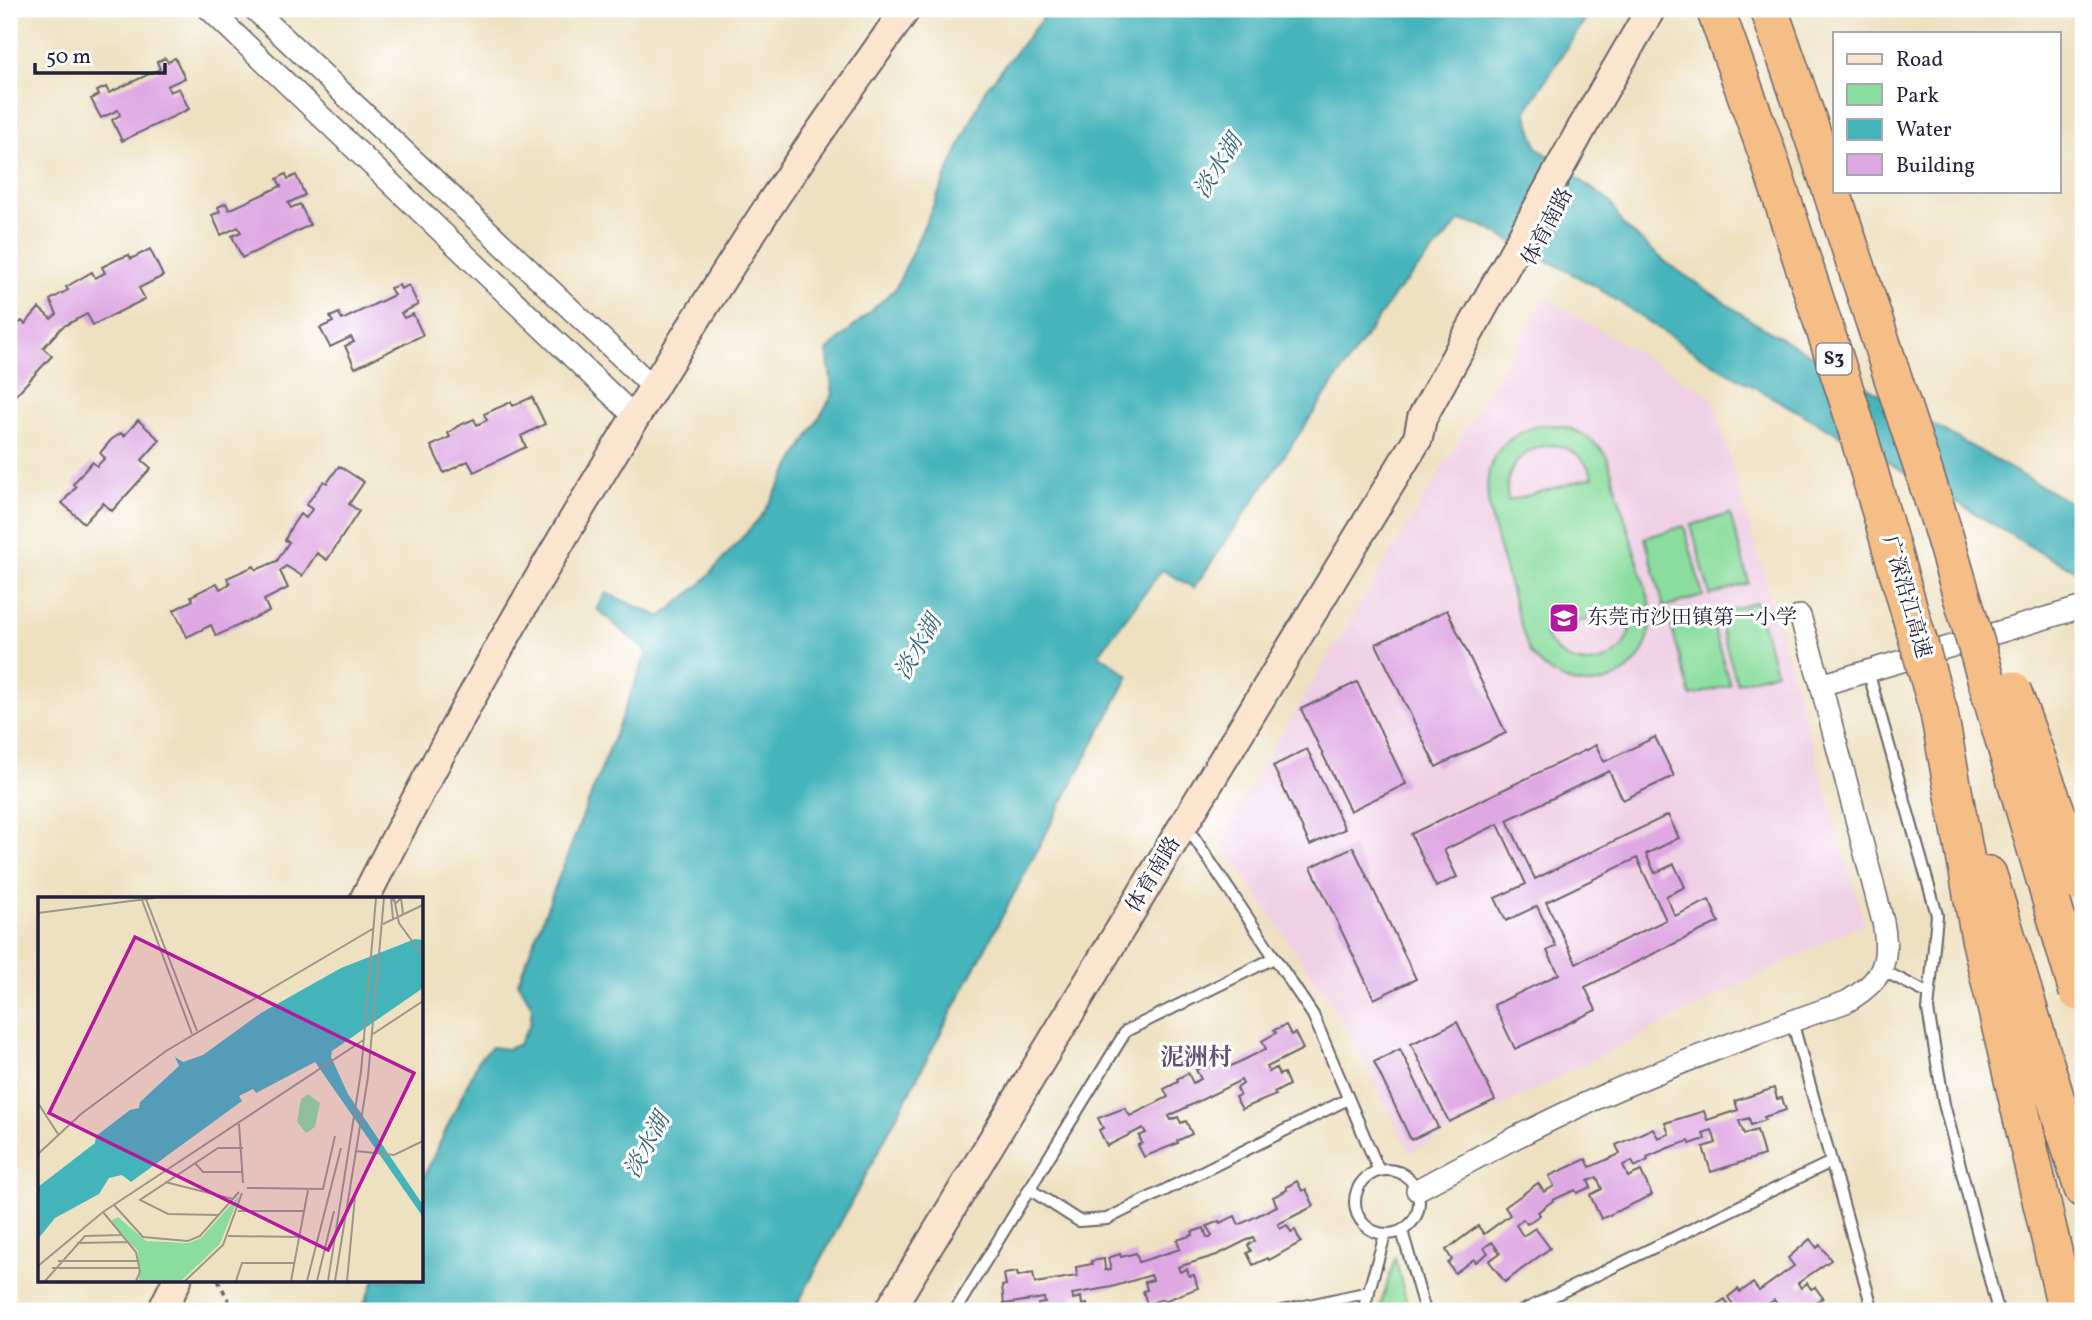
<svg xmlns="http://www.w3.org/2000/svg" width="2092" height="1320" viewBox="0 0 2092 1320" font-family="Vollkorn,'Noto Serif SC',serif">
	<rect width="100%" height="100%" fill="#fff"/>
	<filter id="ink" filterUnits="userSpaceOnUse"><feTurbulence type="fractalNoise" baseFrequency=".0143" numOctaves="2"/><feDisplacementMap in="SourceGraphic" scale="14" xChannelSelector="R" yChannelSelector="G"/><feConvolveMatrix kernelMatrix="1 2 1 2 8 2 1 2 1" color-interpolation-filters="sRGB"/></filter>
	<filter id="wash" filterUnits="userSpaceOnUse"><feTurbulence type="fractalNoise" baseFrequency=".00686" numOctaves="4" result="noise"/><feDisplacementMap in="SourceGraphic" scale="28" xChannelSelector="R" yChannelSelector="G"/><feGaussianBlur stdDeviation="1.57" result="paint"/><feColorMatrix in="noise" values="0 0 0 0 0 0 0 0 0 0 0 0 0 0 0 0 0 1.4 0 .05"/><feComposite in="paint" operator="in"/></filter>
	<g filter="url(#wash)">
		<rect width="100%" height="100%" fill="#eee1c1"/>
		<path fill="#f0d0e5" d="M1545 297 1713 398 1864 922 1410 1153 1349 1032 1219 838Z"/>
		<path fill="#8add9e" stroke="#56806c" stroke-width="2" fill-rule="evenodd" d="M1541 425C1570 424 1590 434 1607 457L1650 603C1662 679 1575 714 1530 652 1519 625 1513 596 1505 569 1489 511 1462 447 1541 425ZM1554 445C1574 449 1586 459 1593 477L1508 501C1502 470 1523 446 1554 445ZM1629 607C1644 662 1568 687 1544 632Z
			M1730 514 1749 583 1710 595 1691 525Z
			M1684 526 1703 596 1664 607 1645 538Z
			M1756 602 1776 672 1737 683 1717 614Z
			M1710 615 1730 685 1691 696 1671 626Z
			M1395 1258 1409 1311H1379Z"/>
		<path fill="#44b4bb" stroke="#336b7b" stroke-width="2" d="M1050 9H1592L1526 111 1537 147 1611 203 1623 225 1667 263 1755 323 2083 510V574L2041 553 1938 491 1703 358 1595 286 1481 225 1460 221 1394 295 1194 588 1162 570 1099 654 1129 676 794 1311H360L375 1280H422V1181L479 1059 492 1047 508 1049 519 1044 530 1024 532 1006 518 982 647 652 597 609 606 593 661 617 702 583 763 514 833 394 827 351 896 288 985 90Z"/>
		<g id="blocks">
			<path fill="#dea8e3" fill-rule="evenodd" d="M165 58 168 62 175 58 185 78 167 86 170 92 179 88 189 109 122 141 112 120 120 115 118 110 101 118 91 99 99 95 97 91 106 87 109 93 160 69 157 62Z
				M286 174 288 179 296 175 305 195 288 203 291 208 300 204 310 225 242 258 232 236 241 232 238 227 221 235 212 215 220 212 218 207 226 203 229 210 281 186 277 179Z
				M150 249 163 276 139 288 145 299 93 325 87 314 62 327 43 348 52 356 12 399 9 396V332L12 329 22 321 25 324 39 308 51 319 57 314 50 300 68 290 66 287 92 272 95 278 105 273 102 267 118 259 129 255 131 259Z
				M399 285 401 289 409 285 418 305 401 313 404 318 413 314 423 335 355 368 345 346 354 342 351 337 330 347 320 328 333 322 330 317 339 313 342 320 394 295 390 288Z
				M532 397 545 424 521 436 526 447 474 472 468 461 444 473 431 446 450 437 448 433 458 426 474 419 477 425 487 420 484 414 511 402 513 406Z
				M138 420 160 440 142 460 151 468 112 511 103 503 84 523 62 503 76 487 73 484 92 462 97 466 105 458 100 453 111 440 121 433 124 436Z
				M339 466 364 482 349 504 359 511 327 560 317 553 302 576 286 566 280 571 288 588 264 600 269 611 216 636 211 625 187 637 174 610 193 600 191 596 217 583 220 589 230 584 227 578 254 566 256 570 277 561 289 542 285 540 290 529 300 514 306 518 312 509 306 505 324 481 327 483Z
				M1447 610 1506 733 1436 767 1376 644Z
				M1357 682 1406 784 1350 811 1301 709Z
				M1655 737 1674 776 1623 800 1609 771 1507 820 1535 879 1668 815 1679 838 1646 854 1655 873 1674 864 1685 887 1666 896 1675 916 1709 900 1719 922 1585 987 1596 1010 1515 1049 1494 1005 1559 974 1547 951 1556 946 1537 906 1506 921 1495 898 1526 884 1498 824 1444 850 1457 877 1436 887 1411 834 1596 745 1604 762ZM1637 858 1666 920 1576 963 1546 902Z
				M1307 749 1345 829 1310 845 1273 766Z
				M1353 847 1416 979 1374 999 1311 867Z
				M1457 1022 1495 1100 1449 1122 1411 1044Z
				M1286 1025 1291 1035 1295 1033 1303 1049 1267 1067 1269 1072 1276 1068 1279 1075 1284 1073 1289 1085 1274 1093 1276 1095 1242 1109 1235 1097 1240 1095 1237 1088 1243 1084 1241 1080 1169 1116 1171 1120 1178 1117 1181 1123 1186 1121 1192 1134 1177 1141 1178 1143 1144 1157 1138 1145 1142 1143 1139 1136 1146 1133 1143 1128 1107 1146 1099 1130 1103 1128 1098 1118 1125 1108 1130 1116 1168 1097 1164 1089 1178 1082 1177 1079 1188 1073 1193 1083 1201 1079 1196 1070 1207 1064 1209 1067 1223 1060 1227 1068 1266 1049 1262 1041 1276 1033 1274 1030Z
				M1400 1049 1438 1127 1411 1140 1374 1062Z
				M1774 1088 1777 1099 1782 1098 1786 1110 1764 1117 1765 1120 1751 1125 1749 1118 1739 1121 1744 1134 1757 1130 1764 1155 1711 1172 1703 1147 1716 1143 1712 1130 1703 1133 1705 1139 1690 1144 1689 1141 1668 1148 1647 1157 1648 1160 1635 1167 1632 1161 1623 1165 1628 1177 1641 1171 1652 1195 1601 1219 1590 1195 1602 1189 1597 1177 1588 1181 1591 1187 1577 1193 1575 1190 1555 1199 1538 1212 1540 1215 1527 1224 1523 1219 1516 1225 1523 1236 1535 1228 1550 1248 1505 1282 1489 1261 1500 1253 1492 1242 1484 1248 1488 1253 1476 1262 1474 1259 1455 1273 1448 1263 1452 1260 1446 1250 1478 1226 1484 1234 1510 1215 1505 1207 1538 1183 1544 1192 1554 1186 1549 1176 1586 1159 1590 1167 1620 1154 1616 1145 1653 1128 1658 1138 1669 1134 1665 1123 1704 1111 1707 1120 1738 1110 1735 1101Z
				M1297 1181 1302 1191 1306 1189 1314 1206 1278 1224 1280 1229 1287 1225 1291 1232 1295 1230 1301 1242 1269 1260 1268 1258 1253 1265 1247 1253 1251 1251 1248 1245 1255 1241 1253 1237 1217 1255 1178 1267 1180 1272 1187 1269 1189 1276 1194 1275 1198 1288 1164 1301 1163 1299 1147 1304 1143 1291 1147 1290 1145 1282 1153 1280 1151 1275 1112 1287 1072 1294 1073 1299 1081 1297 1082 1305 1087 1304 1088 1311H1039L1038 1304 1045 1303 1044 1298 1004 1304 1002 1286 1006 1285 1004 1274 1017 1272 1018 1276 1033 1273 1035 1283 1077 1276 1076 1267 1092 1264 1091 1261 1104 1259 1105 1270H1108L1111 1269 1108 1258 1120 1254 1121 1257 1136 1253 1139 1262 1180 1249 1177 1240 1193 1235 1192 1232 1204 1228 1207 1238H1210L1212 1236 1207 1226 1219 1221 1220 1223 1235 1216 1239 1225 1277 1206 1273 1197 1287 1190 1286 1187Z
				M1810 1239 1817 1248 1820 1245 1831 1260 1798 1283 1801 1288 1807 1283 1811 1289 1815 1287 1823 1298 1809 1307 1811 1309 1808 1311H1773L1771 1308 1777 1304 1774 1300 1758 1311H1707L1725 1299 1730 1309 1732 1307 1734 1306 1728 1297 1738 1289 1740 1292 1753 1283 1759 1291 1794 1266 1788 1258Z"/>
		</g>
	</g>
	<g filter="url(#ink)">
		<use href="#blocks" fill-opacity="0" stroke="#69656a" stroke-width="2"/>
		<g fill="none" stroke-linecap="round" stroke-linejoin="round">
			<g stroke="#69656a" stroke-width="14">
				<path id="lane" d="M1868 671 1937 915 1928 1010 1944 1104 1998 1311
					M1187 827 1313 1015 1379 1171
					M1882 970 1929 994
					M1792 1021 1873 1311
					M1355 1202a32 32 0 1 1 64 0a32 32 0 1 1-64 0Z
					M1029 1189 1079 1221 1107 1219 1348 1099
					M1402 1231 1425 1311
					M955 1311 1126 1031 1274 958
					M1282 1311 1369 1292
					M1363 1311 1385 1235
					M1522 1311 1831 1162"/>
			</g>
			<g stroke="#69656a" stroke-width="24">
				<path id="street" d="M209 9 636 418
					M254 9 654 388
					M1821 685 2083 607
					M1417 1190C1478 1157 1539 1124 1602 1096 1682 1061 1763 1031 1846 1002 1882 981 1891 964 1883 922L1821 685 1800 616"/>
			</g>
			<g stroke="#69656a" stroke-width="32">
				<path id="secondary" d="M365 898C485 661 622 431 767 209 812 141 860 75 906 9
					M162 1311 177 1280
					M889 1311 1418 438 1422 418 1583 126 1651 9"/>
			</g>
			<g stroke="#69656a" stroke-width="40">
				<path id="highway" d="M1769 9 1822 162 1939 518
					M1939 713 1980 938 2067 1311
					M1988 875 2083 1189"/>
			</g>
			<path stroke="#69656a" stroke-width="3.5" stroke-dasharray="5 5" stroke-linecap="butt" d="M218 1280 234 1311"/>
			<use href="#lane" stroke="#fff" stroke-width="10"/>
			<use href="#street" stroke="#fff" stroke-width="21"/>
			<use href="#secondary" stroke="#fbe5cf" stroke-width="28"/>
			<use href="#highway" stroke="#f6be87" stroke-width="37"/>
			<g stroke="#69656a" stroke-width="40" stroke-linecap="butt">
				<path id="highway-bridge" d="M1715 9 1766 150 1851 409 1939 713
					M1939 518 2078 992
					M2012 690 2083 885"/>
			</g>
			<use href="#highway-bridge" stroke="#f6be87" stroke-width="37"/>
		</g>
	</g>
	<defs>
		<g id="school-square" transform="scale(1.575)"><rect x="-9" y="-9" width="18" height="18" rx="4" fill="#b5179e" stroke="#fff"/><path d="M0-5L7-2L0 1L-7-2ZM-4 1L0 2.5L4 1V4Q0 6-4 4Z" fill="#fff"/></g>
	</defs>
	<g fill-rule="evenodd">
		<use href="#school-square" x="1564" y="618"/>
	</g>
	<g text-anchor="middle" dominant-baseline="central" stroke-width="6" stroke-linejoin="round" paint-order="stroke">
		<rect fill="#fff" stroke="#646476" stroke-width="2" x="1816.5" y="343.5" width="35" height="31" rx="5"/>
		<g font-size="19" font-weight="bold" fill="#22223b">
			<text x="1834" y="359">S3</text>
		</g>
		<g font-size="21" fill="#22223b" stroke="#fff">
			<text transform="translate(1548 227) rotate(-62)">体育南路</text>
			<text transform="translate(1906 597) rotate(74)">广深沿江高速</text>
			<text transform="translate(1154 875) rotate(-59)">体育南路</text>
		</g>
		<g font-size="21" fill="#22223b" stroke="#fff" text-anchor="start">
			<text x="1587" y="618">东莞市沙田镇第一小学</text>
		</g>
		<g font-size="23" font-style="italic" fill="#316475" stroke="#fff">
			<text transform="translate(1219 167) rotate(-58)">淡水湖</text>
			<text transform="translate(919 648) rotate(-60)">淡水湖</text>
			<text transform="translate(648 1146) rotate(-62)">淡水湖</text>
		</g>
		<g font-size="24" font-weight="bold" fill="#645176" stroke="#fff">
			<text x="1196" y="1059">泥洲村</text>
		</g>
	</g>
	<g transform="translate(38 897)">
		<rect width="385" height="385" fill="#eee1c1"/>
		<path d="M270 197 282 206 277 230 268 236 259 225 263 202ZM201 299 182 347 143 384H101L100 354 72 324 80 320 108 344 151 346 163 341Z" fill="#8add9e"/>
		<path d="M377 42 385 43V91L294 154 293 160 310 197 385 308V320L277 165 218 196 215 192 201 199 204 204 93 285 84 278 71 281 61 297 17 321 0 342V290L57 246 58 239 92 213 101 211 102 205 141 169 137 160 145 165 165 158 223 116 303 71Z" fill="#44b4bb"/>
		<path fill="none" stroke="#9c958b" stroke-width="2" d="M356 1 361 26 385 59M108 2 159 134M104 3 154 137M0 16 116 1M355 22 353 1 358 6 363 1 365 17M345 27 385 8M335 137 385 104M0 206 20 237M201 227 205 286M318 254 356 258 385 244M0 257 43 217 128 154 336 31M157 266 165 275H205M127 285 195 302M209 291 285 292 297 239M76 308 105 340 150 344 162 339 201 295M200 314H266M65 315 98 355 102 375 98 384M180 318 130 317 102 303 180 251H205M190 339 261 340M39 346 90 345M20 364H101M0 369 65 315 327 142M14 371H102M7 384 47 339 83 338M147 384 185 348 204 296M198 384 204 366H256M253 384 270 293M269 384 303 251M279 384 296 314M290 384 323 175 338 1M297 384 330 180 346 1M309 384 317 300"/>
		<path fill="#b5179e" fill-opacity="0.15" stroke="#b5179e" stroke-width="3.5" d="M97 40 376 176 290 353 11 216Z"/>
		<rect width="385" height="385" fill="none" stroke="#22223b" stroke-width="3.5"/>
	</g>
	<rect width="2092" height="1320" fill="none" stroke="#fff" stroke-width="35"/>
	<rect x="1833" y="32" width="228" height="161" fill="#ffffff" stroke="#a7a7b1" stroke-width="2"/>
	<rect x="1847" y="54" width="35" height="10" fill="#fbe5cf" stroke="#a7a7b1" stroke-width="2"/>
	<text x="1896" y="66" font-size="21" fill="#22223b">Road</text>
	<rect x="1847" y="84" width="35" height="21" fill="#8add9e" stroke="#a7a7b1" stroke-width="2"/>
	<text x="1896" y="102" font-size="21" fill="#22223b">Park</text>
	<rect x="1847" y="119" width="35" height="21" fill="#44b4bb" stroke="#a7a7b1" stroke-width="2"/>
	<text x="1896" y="136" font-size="21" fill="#22223b">Water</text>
	<rect x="1847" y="154" width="35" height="21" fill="#dea8e3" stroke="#a7a7b1" stroke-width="2"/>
	<text x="1896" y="172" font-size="21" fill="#22223b">Building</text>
	<path d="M35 63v10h130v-10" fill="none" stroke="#22223b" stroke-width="3.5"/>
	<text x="46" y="63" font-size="21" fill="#22223b" stroke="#ffffff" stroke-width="5" paint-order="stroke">50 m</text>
</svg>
